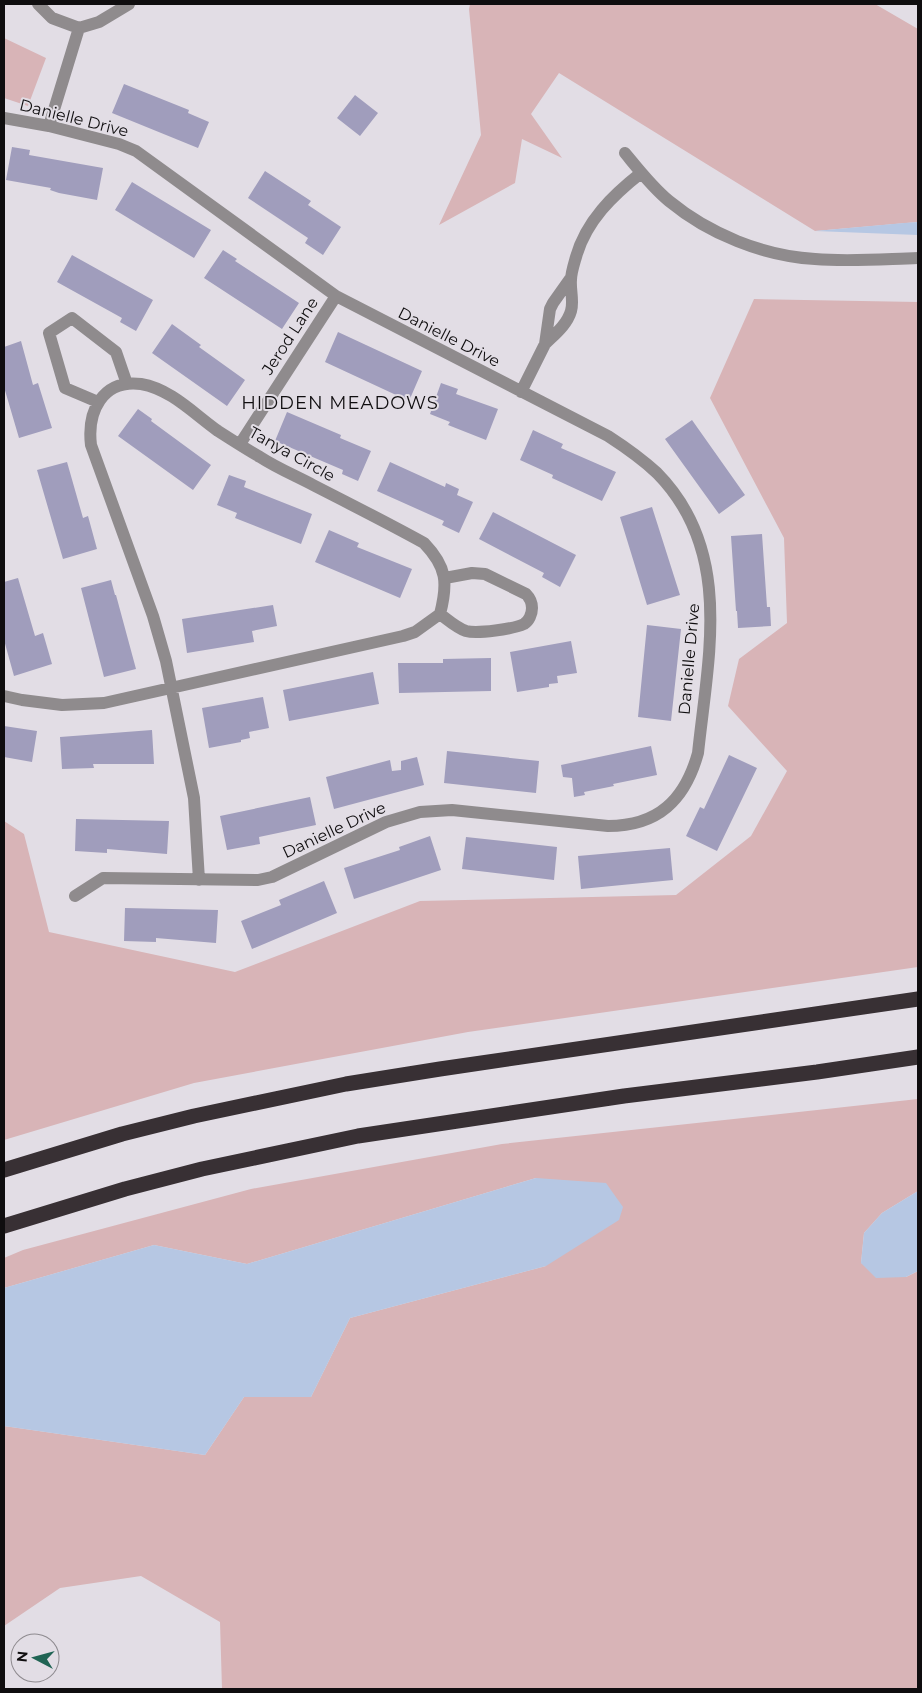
<svg xmlns="http://www.w3.org/2000/svg" width="922" height="1693" viewBox="0 0 922 1693" font-family="Montserrat,sans-serif">
	<rect width="100%" height="100%" fill="#e2dde5"/>
	<path fill="#d8b4b7" d="M470 4H875L918 29V222L815 231 559 73 531 114 562 158 522 139 515 183 439 225 481 135 469 9Z
		M4 38 46 58 28 106 4 98Z
		M754 299 918 302V967L468 1032 194 1083 4 1140V821L24 834 49 932 235 972 420 901 676 895 751 836 787 771 728 706 739 659 787 623 784 538 710 398Z
		M918 1099V1191L882 1213 864 1233 861 1263 906 1277 918 1271V1689H222L220 1622 141 1576 60 1588 4 1626V1426L205 1455 244 1397H311L350 1318 546 1266 536 1178 247 1264 154 1245 4 1288V1258L23 1250 251 1189 502 1144Z"/>
	<path fill="#b6c7e3" d="M918 222V235L815 231 904 223Z
		M536 1178 606 1183 623 1207 619 1220 546 1266 350 1318 311 1397H244L205 1455 4 1426V1288L154 1245 247 1264Z
		M918 1191V1271L906 1277 876 1278 861 1263 864 1233 882 1213Z"/>
	<path fill="#a09dbc" d="M124 84 189 110 188 113 209 122 198 148 112 113Z
		M355 95 378 113 360 136 337 118Z
		M12 147 30 150 29 155 103 168 97 200 59 193 50 190 51 188 6 180Z
		M265 171 311 201 308 205 341 227 323 255 305 243 308 238 248 198Z
		M132 182 211 230 194 258 115 210Z
		M223 250 237 259 235 261 299 303 282 329 204 278Z
		M72 255 153 300 136 331 120 322 122 318 57 282Z
		M172 324 201 345 199 347 245 380 227 406 152 353Z
		M338 332 422 371 409 401 325 362Z
		M21 341 33 385 38 383 52 428 19 438 4 387V347Z
		M441 383 458 389 456 394 498 409 486 440 448 425 450 422 430 414Z
		M138 409 152 419 151 421 211 465 193 490 118 436Z
		M287 412 341 435 340 438 371 451 358 481 342 474 343 470 275 441Z
		M692 420 745 495 719 514 665 439Z
		M533 430 563 444 561 448 616 472 602 501 552 478 553 475 520 460Z
		M67 462 83 518 88 516 97 549 63 559 37 470Z
		M390 462 445 487 446 483 459 489 457 495 473 502 459 533 442 525 444 521 377 491Z
		M229 475 246 481 244 487 312 514 301 544 235 518 237 513 217 505Z
		M652 507 680 595 647 605 620 517Z
		M493 512 576 555 560 587 542 577 544 573 479 539Z
		M329 530 359 543 357 547 412 569 400 598 315 562Z
		M762 534 767 607H770L771 626 738 628 737 611H736L731 536Z
		M18 578 35 636 43 633 52 664 14 676 4 640V582Z
		M111 580 115 595H116L136 669 104 677 81 588Z
		M273 605 277 626 252 631 254 642 187 653 182 619Z
		M647 625 681 629 671 721 638 717Z
		M571 641 577 673 557 676 558 683 549 684V687L517 692 510 652Z
		M491 658V691L399 693 398 663H443V659Z
		M373 672 379 704 289 721 283 690Z
		M263 697 269 728 249 732 250 738 241 740V742L209 748 202 708Z
		M4 726 37 731 32 762 4 757Z
		M152 730 154 764H93L94 768 62 769 60 737Z
		M651 746 657 775 613 784 614 786 584 792 585 795 574 797 572 778 563 777 561 765Z
		M447 751 539 761 536 793 444 783Z
		M729 755 757 768 717 851 686 836 700 807 704 809Z
		M417 757 424 785 334 809 326 777 390 760 392 771 401 770V761Z
		M310 797 316 825 259 837 260 844 227 850 220 816Z
		M76 819 169 821 167 854 107 849V853L75 851Z
		M430 836 441 870 354 899 344 868 400 850 399 847Z
		M466 837 557 847 554 880 462 869Z
		M670 848 673 880 581 889 578 856Z
		M324 881 337 913 252 949 241 921 281 905 279 900Z
		M125 908 218 910 216 943 156 938V942L124 941Z"/>
	<g fill="none" stroke-linecap="round" stroke-linejoin="round">
		<path stroke="#8f8b8d" stroke-width="12" d="M38 4 52 18 79 28
			M79 28 99 22 129 4
			M4 118 49 126 119 144 136 151 336 296 608 436C625 447 642 459 657 473 734 551 708 657 698 753 685 800 658 826 608 826L452 810 420 812 386 822 272 877 258 880 103 878 75 896
			M49 126 79 28
			M625 153C639 170 652 187 669 201 709 234 763 256 815 259 849 262 884 259 918 258
			M545 344C554 335 567 325 571 311 574 301 570 290 571 280 571 273 574 264 576 257 586 221 613 195 641 173
			M521 392 545 344 550 309 553 303 570 279
			M98 402 65 388 49 333 72 318 116 352 127 384
			M240 444 336 296
			M440 614C448 620 457 628 466 631 477 634 514 629 524 624 529 621 532 614 532 608 532 602 530 598 526 594L485 574 472 573 445 578
			M4 696 22 700 62 705 104 703 403 636 415 632 440 614C448 583 447 567 424 543 388 523 350 504 313 485 296 476 277 468 260 457 246 449 232 440 218 431 194 414 171 389 141 384 102 379 87 412 91 445L153 616 166 661 194 798 199 880"/>
		<path stroke="#383034" stroke-width="15" d="M4 1170 122 1134 194 1116 346 1084 440 1069 918 999
			M4 1226 125 1189 202 1169 358 1136 624 1096 817 1072 918 1057"/>
	</g>
	<g text-anchor="middle" dominant-baseline="central" stroke-width="4" stroke-linejoin="round" paint-order="stroke">
		<g font-size="16" fill="#0f0d0f" stroke="#e2dde5">
			<text transform="translate(74 118) rotate(14)">Danielle Drive</text>
			<text transform="translate(290 336) rotate(-57)">Jerod Lane</text>
			<text transform="translate(449 337) rotate(27)">Danielle Drive</text>
			<text transform="translate(292 454) rotate(29)">Tanya Circle</text>
			<text transform="translate(689 659) rotate(-85)">Danielle Drive</text>
			<text transform="translate(334 830) rotate(-25)">Danielle Drive</text>
		</g>
		<g font-size="18" letter-spacing="1" fill="#0f0d0f" stroke="#e2dde5">
			<text x="340" y="403">HIDDEN MEADOWS</text>
		</g>
	</g>
	<rect width="922" height="1693" fill="none" stroke="#0f0d0f" stroke-width="10"/>
	<g transform="translate(35 1658) rotate(276)"><circle r="24" fill="#e2dde5" stroke="#8e8a8f"/>
	<path d="M0-4L9 19L0 12L-9 19Z" fill="#206454"/>
	<text y="-8" font-size="14" font-weight="bold" text-anchor="middle" fill="#0f0d0f">N</text>
	</g>
</svg>
